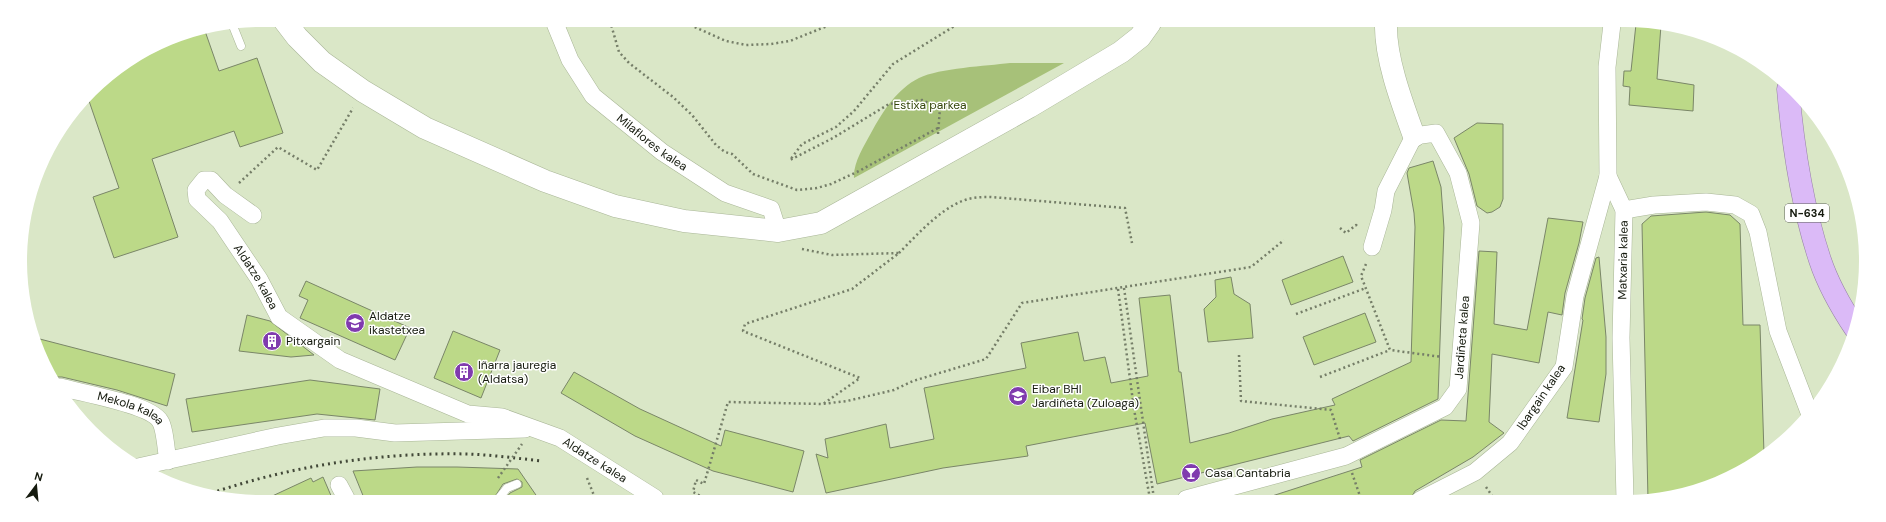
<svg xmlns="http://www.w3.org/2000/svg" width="1886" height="522" viewBox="0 0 1886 522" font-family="'DM Sans',sans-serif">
	<rect width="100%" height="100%" fill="#dae7c7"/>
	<path fill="#a7c179" d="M1010 63H1064L854 178C853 163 864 146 871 133 883 111 897 89 919 78 940 68 986 66 1010 63Z"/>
	<path fill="#bcd988" stroke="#7a8668" d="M1636 24 1661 25 1657 79 1694 85 1693 111 1629 105 1630 87 1623 86 1624 71H1631Z
		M205 31 219 71 257 58 283 133 240 147 234 131 152 159 178 237 114 258 93 197 119 188 88 98 102 80 169 38Z
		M1477 123 1503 124V199L1500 207 1492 212 1487 213 1477 206 1469 174 1454 138Z
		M1433 161 1441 187 1444 228 1438 399 1353 441 1349 436 1157 484 1145 423 1026 446 1028 456 943 468 826 493 816 454 828 458 825 439 886 424 890 448 934 439 924 388 1026 368 1021 343 1078 332 1084 361 1105 357 1111 383 1148 376 1139 298 1170 295 1179 372H1181L1190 443 1229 433 1272 419 1335 405 1332 399 1411 362 1415 227 1414 213 1407 173 1409 168Z
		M1706 212 1730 215 1740 224 1743 325H1760L1764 454 1731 477 1656 500H1648L1642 224 1651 216Z
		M1548 218 1583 222 1579 243 1565 293 1562 315 1548 312 1539 363 1492 354 1489 422 1504 433 1473 457 1415 491 1410 500 1272 499V496L1362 467 1360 460 1441 420 1466 421 1479 251 1497 252 1494 324 1527 330Z
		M1343 256 1353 282 1291 305 1282 280Z
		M1599 257 1606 337V374L1599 422 1567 418 1583 320 1582 319 1585 298 1596 258Z
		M1231 277 1234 294 1250 304 1253 338 1208 342 1204 309 1216 297 1215 280Z
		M306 281 410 328 395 360 300 318 308 300 299 296Z
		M1365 313 1376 342 1314 365 1303 337Z
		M247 315 270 321 314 355 291 357 239 351Z
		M453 331 500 350 481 398 434 378Z
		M36 338 175 374 167 406 117 390 62 377H55Z
		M574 372 640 409 721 446 725 430 804 451 793 492 713 471 635 436 561 393Z
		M310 380 380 389 375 420 317 414 192 432 186 399Z
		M417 467H457L518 469 538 498H506L510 493 522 487V482L517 479 503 484 494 498H364L353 471Z
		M323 477 332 498H268L311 478 313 482Z"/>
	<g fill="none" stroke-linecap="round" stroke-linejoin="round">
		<g stroke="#a9b697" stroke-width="9">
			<path id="lane" d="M233 26 241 46
				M499 498 507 488 517 484"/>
		</g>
		<g stroke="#a9b697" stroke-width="18">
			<g id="street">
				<path id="s1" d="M554 21 570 60 593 96 662 152 725 193 771 209 778 231"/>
				<path d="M1612 24 1607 67 1608 176 1624 210 1621 338 1625 500"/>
				<path d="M1624 210 1654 205 1706 202 1735 205 1751 214 1758 232 1778 331 1809 412"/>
				<path id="s2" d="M253 215 225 195 211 180H204L196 190 197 199 220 221 259 279 279 317 340 360 468 414 502 417 560 438 655 498"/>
				<path id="s3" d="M60 387C81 393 150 404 160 421 165 428 166 451 168 461"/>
				<path d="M138 467 278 436 324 428H356L395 433 525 429"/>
				<path d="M339 485 346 498"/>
				<path id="s4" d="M1186 499 1346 456 1445 407 1458 389 1471 223 1458 173 1436 133 1414 136 1386 191 1383 210 1372 247"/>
				<path d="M1420 500 1475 472 1510 443 1564 367 1575 296 1608 176"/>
			</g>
		</g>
		<g stroke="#a9b697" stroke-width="23">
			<path id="secondary" d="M284 20 297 37 322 62 363 91 425 128 545 181 615 206 684 221 778 231 821 223 1029 107 1121 52 1140 37 1150 23
				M1386 24C1385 58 1402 103 1414 136"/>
		</g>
		<g stroke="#9682a5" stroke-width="23">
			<path id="highway" d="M1788 89C1793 146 1802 206 1820 260 1828 284 1841 307 1855 328"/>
		</g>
		<path stroke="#757e68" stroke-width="2.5" stroke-dasharray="2 3" stroke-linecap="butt" d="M610 21 619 52 629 63 673 97 692 115 716 145 725 152 732 154 753 174 797 190 817 188 831 184 859 171 938 128
			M681 21 726 41 746 45 771 44 790 41 837 22
			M938 134 940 108 922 100 889 104 833 138 790 160 802 144 836 127 854 111 893 64 961 22
			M239 183 278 147 317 170 353 108
			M1340 228 1346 233 1356 225 1358 227
			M802 249 832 255 899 253 852 289 745 324 743 331 860 378 823 404
			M899 253C918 234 946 202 973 198 979 197 985 197 991 197L1125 208 1132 243
			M1366 264 1361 276 1390 350 1442 357
			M1124 288 1154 499
			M1118 289 1134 409 1150 499
			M1296 314 1366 288
			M1239 355 1241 401 1331 410 1340 439
			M1320 377 1390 350
			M1352 473 1361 499
			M587 478 595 498
			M1486 487 1495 500
			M704 498 693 492 696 480 704 484 728 402 822 404 847 401 894 390 913 381 986 359 1022 303 1251 267 1284 240"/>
		<use href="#lane" stroke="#fff" stroke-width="8"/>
		<use href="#street" stroke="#fff" stroke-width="17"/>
		<use href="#secondary" stroke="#fff" stroke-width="22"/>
		<use href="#highway" stroke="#dbbaf7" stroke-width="22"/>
		<path stroke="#424838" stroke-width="3" stroke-dasharray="2 4" stroke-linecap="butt" d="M206 495C289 466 380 452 468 454 492 455 516 458 541 461"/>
		<path stroke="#757e68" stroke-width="2.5" stroke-dasharray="2 3" stroke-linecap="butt" d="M498 478 522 444"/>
	</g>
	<defs>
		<g id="school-disc" transform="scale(1)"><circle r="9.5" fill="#803bae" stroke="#fff"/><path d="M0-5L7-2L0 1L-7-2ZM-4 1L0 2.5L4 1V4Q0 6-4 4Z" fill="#fff"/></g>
		<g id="building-disc" transform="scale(1)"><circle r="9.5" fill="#803bae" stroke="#fff"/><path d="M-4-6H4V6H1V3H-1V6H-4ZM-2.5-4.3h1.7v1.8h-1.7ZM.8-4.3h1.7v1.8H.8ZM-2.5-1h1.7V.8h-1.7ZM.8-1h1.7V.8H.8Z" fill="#fff"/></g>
		<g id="bar-disc" transform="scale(1)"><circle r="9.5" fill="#803bae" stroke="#fff"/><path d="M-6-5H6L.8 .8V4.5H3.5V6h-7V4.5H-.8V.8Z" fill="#fff"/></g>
	</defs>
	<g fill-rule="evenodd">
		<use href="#school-disc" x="355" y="323"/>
		<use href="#building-disc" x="272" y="341"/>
		<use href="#building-disc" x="464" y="372"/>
		<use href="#school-disc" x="1018" y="396"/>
		<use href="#bar-disc" x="1191" y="473"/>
	</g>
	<g text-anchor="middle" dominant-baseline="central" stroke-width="3" stroke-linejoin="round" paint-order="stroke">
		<rect fill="#fff" stroke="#5b5f56" stroke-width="1" x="1785" y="204" width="44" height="18" rx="3"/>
		<g font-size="11" font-weight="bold" fill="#151a0e">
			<text x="1807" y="213">N-634</text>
		</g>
		<g font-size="12" fill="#34460a" stroke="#fff">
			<text x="930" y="105">Estixa parkea</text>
		</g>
		<g font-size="12" fill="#151a0e" stroke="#fff">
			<text stroke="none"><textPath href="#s1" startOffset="160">Milaflores kalea</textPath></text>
			<text transform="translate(1623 260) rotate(-89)">Matxaria kalea</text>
			<text stroke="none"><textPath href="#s2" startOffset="182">Aldatze kalea</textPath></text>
			<text stroke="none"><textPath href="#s4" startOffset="350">Jardiñeta kalea</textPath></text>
			<text transform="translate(1541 397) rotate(-56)">Ibargain kalea</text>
			<text stroke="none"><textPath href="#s3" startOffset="74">Mekola kalea</textPath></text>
			<text stroke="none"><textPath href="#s2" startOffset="579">Aldatze kalea</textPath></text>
		</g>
		<g font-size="12" fill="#151a0e" stroke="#fff" text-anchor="start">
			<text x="369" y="316">Aldatze<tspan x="369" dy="14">ikastetxea</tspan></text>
			<text x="286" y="341">Pitxargain</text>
			<text x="478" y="365">Iñarra jauregia<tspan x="478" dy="14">(Aldatsa)</tspan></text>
			<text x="1032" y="389">Eibar BHI<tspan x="1032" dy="14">Jardiñeta (Zuloaga)</tspan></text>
			<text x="1205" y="473">Casa Cantabria</text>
		</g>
	</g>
	<path d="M0 0H1886V522H0ZM261 27H1625A234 234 0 0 1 1859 261V261A234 234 0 0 1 1625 495H261A234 234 0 0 1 27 261V261A234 234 0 0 1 261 27Z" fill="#fff" fill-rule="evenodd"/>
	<g transform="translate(36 486) rotate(16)" stroke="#ffffff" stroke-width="3" paint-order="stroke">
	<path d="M0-3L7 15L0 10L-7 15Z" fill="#151a0e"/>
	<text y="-6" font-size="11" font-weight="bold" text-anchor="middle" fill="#151a0e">N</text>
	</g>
</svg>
